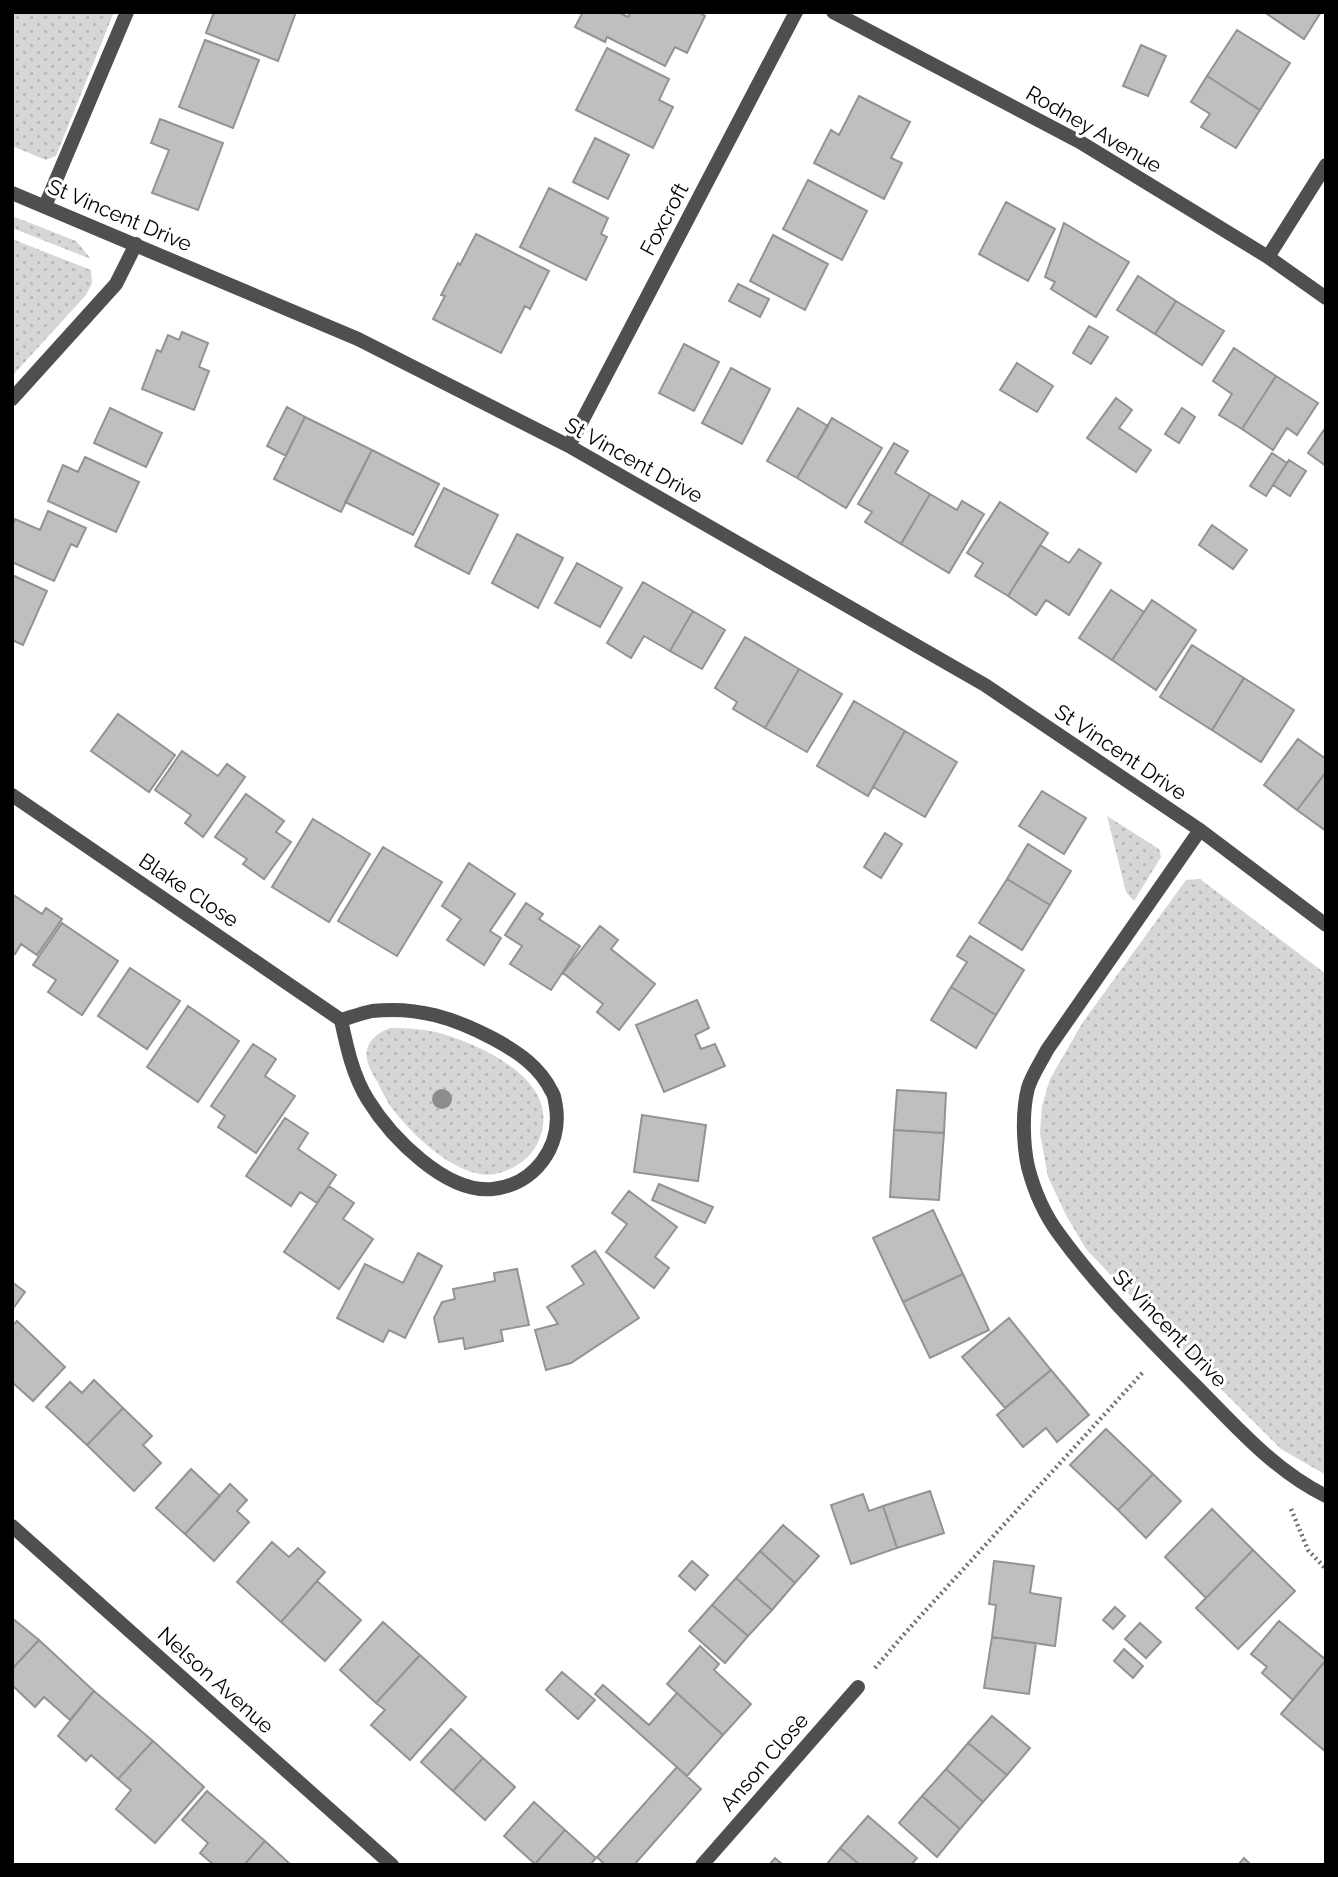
<svg xmlns="http://www.w3.org/2000/svg" width="1338" height="1877" viewBox="0 0 1338 1877" font-family="Raleway,sans-serif">
	<defs>
		<pattern id="grass-dots" width="8" height="8" patternUnits="userSpaceOnUse" patternTransform="scale(1.75)"><rect width="8" height="8" fill="#d6d6d6"/><path d="M2 2h.1M6 6h.1" fill="none" stroke="#b6b6b6" stroke-width="1.8" stroke-linecap="round"/></pattern>
	</defs>
	<rect width="100%" height="100%" fill="#fff"/>
	<path fill="url(#grass-dots)" d="M12 12H114L56 156 46 160 12 146Z
		M12 216 76 241 91 259 12 228Z
		M12 239 91 270 92 283 86 295 12 376Z
		M1107 816 1159 849 1161 857 1134 901 1126 892Z
		M1200 879 1326 974V1475L1281 1449 1181 1349 1086 1249 1066 1215 1048 1177 1040 1133 1042 1106 1050 1079 1083 1022 1186 880Z
		M390 1028C408 1028 426 1029 443 1034 486 1047 563 1083 539 1140 532 1158 514 1170 495 1174 459 1181 410 1133 391 1107 386 1100 382 1091 378 1083 374 1076 368 1067 367 1059 364 1043 377 1033 390 1028Z"/>
	<path fill="#bfbfbf" stroke="#939393" stroke-width="2" d="M214 12H296L278 61 206 33Z
		M583 12H618L628 17 631 12H698L705 16 687 53 675 47 665 66 607 37 605 42 575 27Z
		M1264 12H1321L1304 39Z
		M1237 30 1290 63 1260 110 1207 76Z
		M205 40 259 60 233 128 179 107Z
		M1141 45 1166 56 1148 96 1123 86Z
		M607 48 669 79 659 100 673 107 653 148 576 110Z
		M1207 76 1260 110 1236 148 1201 127 1210 114 1191 102Z
		M859 96 910 122 891 158 902 163 884 199 814 163 831 130 839 135Z
		M160 119 223 143 198 210 152 193 169 150 151 143Z
		M595 138 629 155 608 199 573 182Z
		M808 180 867 211 842 260 783 229Z
		M549 188 608 218 601 234 607 237 586 280 520 247Z
		M1006 202 1055 229 1028 281 979 254Z
		M1064 223 1129 262 1096 317 1051 289 1055 282 1045 277Z
		M476 234 549 271 530 309 525 306 501 353 433 319 445 296 441 295 458 263 460 265Z
		M773 235 828 264 805 310 750 281Z
		M1138 276 1176 301 1155 334 1117 310Z
		M738 284 769 299 760 317 729 301Z
		M1176 301 1224 331 1202 365 1155 334Z
		M1089 326 1108 337 1091 364 1073 353Z
		M182 332 208 343 199 367 209 371 194 410 142 389 157 350 161 352 168 335 179 340Z
		M684 344 719 362 694 411 659 393Z
		M1234 348 1276 376 1242 429 1219 415 1232 394 1213 381Z
		M1017 363 1053 386 1037 412 1000 390Z
		M731 368 770 389 742 444 702 423Z
		M1276 376 1318 403 1297 435 1287 428 1273 450 1242 429Z
		M1116 398 1132 410 1119 428 1151 450 1136 472 1087 438Z
		M287 407 305 417 286 456 267 446Z
		M110 408 162 433 146 467 94 443Z
		M798 408 828 426 797 478 767 461Z
		M1182 408 1195 417 1179 443 1165 434Z
		M305 417 372 450 341 512 274 479Z
		M832 418 882 448 846 508 797 478Z
		M1326 427V466L1308 453Z
		M894 443 908 451 895 473 930 494 901 544 865 522 872 512 858 504Z
		M372 450 439 484 413 535 345 502Z
		M1272 453 1287 463 1266 496 1250 486Z
		M85 457 139 482 116 532 48 501 63 465 78 472Z
		M1289 460 1306 471 1290 496 1273 485Z
		M444 488 498 515 469 574 415 546Z
		M930 494 957 510 962 501 984 514 949 573 901 544Z
		M1000 502 1048 533 1008 596 975 576 983 563 967 553Z
		M48 511 86 528 77 547 71 544 54 581 12 562V525L15 519 40 530Z
		M1212 525 1247 550 1233 569 1199 545Z
		M517 534 563 558 538 608 492 583Z
		M1040 545 1069 563 1079 549 1101 563 1069 615 1046 600 1036 615 1008 596Z
		M577 563 622 588 600 627 555 603Z
		M12 575 47 591 23 645 12 640Z
		M643 582 693 611 670 651 644 636 631 658 607 643Z
		M1111 590 1144 612 1112 660 1079 638Z
		M1152 600 1196 630 1156 690 1112 660Z
		M693 611 725 630 702 669 670 651Z
		M745 637 799 669 765 728 733 709 737 702 715 688Z
		M1192 645 1244 678 1212 730 1160 697Z
		M799 669 842 694 807 752 765 728Z
		M1244 678 1294 710 1261 762 1212 730Z
		M854 701 905 731 868 796 817 766Z
		M118 714 175 755 149 792 91 751Z
		M905 731 957 762 925 817 873 787Z
		M1298 739 1326 759V772L1297 810 1264 785Z
		M182 751 218 776 227 764 245 777 203 837 185 823 191 815 155 790Z
		M1326 772V831L1297 810Z
		M1042 791 1086 818 1064 854 1019 826Z
		M246 794 284 821 276 832 291 842 264 879 243 864 247 859 215 837Z
		M313 819 370 854 329 922 272 887Z
		M885 833 902 844 881 878 864 867Z
		M1028 844 1071 871 1050 905 1007 879Z
		M383 847 442 882 397 956 338 921Z
		M469 863 515 894 490 931 501 938 484 965 447 940 461 919 442 906Z
		M1007 879 1050 905 1022 950 979 923Z
		M12 894 42 914 46 908 62 919 37 955 21 944 15 954 12 952Z
		M526 903 543 914 539 919 580 946 551 990 510 964 522 946 505 935Z
		M62 923 118 961 82 1015 48 992 56 980 33 965Z
		M600 926 618 940 611 949 655 984 619 1030 597 1012 603 1004 563 973Z
		M970 936 1024 970 996 1015 951 987 967 962 957 956Z
		M130 968 180 1001 147 1049 98 1016Z
		M951 987 996 1015 976 1048 931 1020Z
		M697 1000 709 1028 695 1035 701 1049 715 1044 725 1066 664 1092 636 1025Z
		M188 1006 239 1041 198 1102 147 1067Z
		M253 1044 276 1059 265 1076 295 1096 256 1153 218 1127 225 1116 211 1106Z
		M897 1090 946 1093 944 1133 894 1130Z
		M642 1115 706 1125 698 1181 634 1172Z
		M285 1118 308 1133 298 1149 336 1175 317 1203 300 1192 291 1206 246 1176Z
		M894 1130 944 1133 939 1200 890 1197Z
		M659 1184 713 1207 705 1223 652 1200Z
		M329 1186 354 1203 343 1219 373 1239 339 1289 284 1252Z
		M629 1191 677 1227 655 1257 669 1268 654 1288 606 1252 627 1224 612 1213Z
		M933 1210 963 1274 903 1302 873 1238Z
		M595 1251 639 1318 571 1363 546 1370 535 1330 558 1324 547 1307 584 1284 572 1266Z
		M418 1253 442 1266 405 1338 389 1330 383 1342 337 1318 365 1264 403 1283Z
		M517 1269 529 1325 501 1330 503 1341 465 1349 463 1338 439 1342 434 1318 442 1302 455 1299 453 1289 495 1281 494 1273Z
		M963 1274 989 1330 930 1358 903 1302Z
		M12 1282 25 1292 12 1310Z
		M1009 1318 1051 1370 1005 1408 962 1357Z
		M17 1321 65 1367 33 1401 12 1382V1326Z
		M1051 1370 1089 1415 1057 1442 1046 1428 1023 1447 997 1415Z
		M94 1380 123 1408 87 1445 46 1407 70 1382 82 1393Z
		M123 1408 152 1436 143 1445 161 1463 134 1491 87 1445Z
		M1106 1429 1153 1474 1118 1510 1070 1465Z
		M191 1469 220 1496 185 1534 156 1508Z
		M1153 1474 1181 1501 1146 1538 1118 1510Z
		M230 1484 247 1500 237 1511 249 1522 214 1561 185 1534Z
		M930 1491 944 1533 897 1548 883 1506Z
		M863 1494 869 1511 883 1506 897 1548 851 1564 831 1505Z
		M1212 1509 1253 1550 1206 1598 1165 1557Z
		M783 1525 819 1556 795 1583 760 1551Z
		M272 1542 289 1557 298 1548 325 1572 281 1622 237 1582Z
		M1253 1550 1295 1591 1238 1649 1196 1608Z
		M760 1551 795 1583 772 1610 736 1578Z
		M692 1561 708 1575 695 1590 679 1576Z
		M994 1561 1034 1566 1030 1593 1061 1598 1055 1646 992 1637 996 1605 989 1604Z
		M736 1578 772 1610 748 1636 712 1605Z
		M317 1581 361 1620 325 1661 281 1622Z
		M712 1605 748 1636 725 1663 689 1631Z
		M1115 1607 1125 1616 1113 1629 1103 1620Z
		M12 1618 39 1640 12 1669Z
		M1279 1621 1326 1660 1293 1700 1262 1673 1267 1667 1251 1654Z
		M383 1622 420 1655 376 1703 340 1670Z
		M1140 1623 1161 1642 1146 1658 1125 1639Z
		M992 1637 1036 1643 1029 1694 984 1688Z
		M39 1640 94 1691 70 1720 44 1697 35 1707 12 1685V1669Z
		M700 1646 719 1664 714 1670 751 1704 723 1735 667 1684Z
		M1124 1649 1143 1666 1133 1678 1114 1661Z
		M420 1655 466 1697 410 1760 371 1725 385 1710 376 1703Z
		M1326 1660V1752L1281 1714Z
		M562 1672 595 1700 578 1719 546 1690Z
		M603 1685 649 1725 677 1693 723 1735 687 1776 595 1694Z
		M94 1691 153 1741 118 1779 91 1755 86 1761 58 1736Z
		M992 1716 1030 1748 1007 1775 968 1743Z
		M451 1729 483 1758 453 1791 421 1762Z
		M153 1741 204 1787 155 1843 116 1809 131 1790 118 1779Z
		M968 1743 1007 1775 983 1802 946 1769Z
		M483 1758 515 1787 485 1820 453 1791Z
		M677 1767 701 1789 634 1865H605L597 1857Z
		M946 1769 983 1802 960 1829 922 1796Z
		M207 1791 265 1841 244 1865H214L200 1853 208 1843 182 1820Z
		M922 1796 960 1829 937 1857 899 1823Z
		M534 1802 565 1830 535 1864 504 1836Z
		M868 1816 917 1858 911 1865H860L840 1848Z
		M565 1830 596 1858 590 1865H536L535 1864Z
		M265 1841 291 1865H244Z
		M840 1848 860 1865H826Z
		M775 1858 783 1865H769Z
		M1244 1858 1251 1865H1238Z"/>
	<g fill="none" stroke-linecap="round" stroke-linejoin="round">
		<path stroke="#717171" stroke-width="4.5" stroke-dasharray="2 3.5" stroke-linecap="butt" d="M1291 1509 1308 1550 1326 1569
			M875 1668 906 1632 1144 1371"/>
		<path stroke="#4f4f4f" stroke-width="14" d="M833 12 1080 142 1268 257 1326 298
			M12 193 358 339 569 446 985 685 1200 830 1326 925
			M45 206 127 12
			M1268 257 1326 165
			M12 399 116 284 136 244
			M569 446 796 12
			M12 795 341 1020C347 1048 353 1076 368 1100 391 1137 446 1194 493 1189 534 1185 562 1147 556 1107 555 1102 555 1096 552 1092 540 1067 518 1052 494 1039 454 1018 418 1006 372 1011 362 1013 351 1017 341 1020
			M1200 830 1047 1050C1041 1062 1032 1075 1028 1088 1022 1111 1023 1144 1028 1167 1034 1190 1044 1214 1059 1234 1098 1288 1147 1336 1193 1383 1234 1424 1273 1470 1326 1496
			M12 1526 392 1865
			M702 1865 858 1687"/>
	</g>
	<circle fill="#8c8c8c" cx="442" cy="1099" r="10"/>
	<g text-anchor="middle" dominant-baseline="central" stroke-width="6" stroke-linejoin="round" paint-order="stroke">
		<g font-size="21" fill="#000" stroke="#fff">
			<text transform="translate(1094 129) rotate(30)">Rodney Avenue</text>
			<text transform="translate(120 215) rotate(23)">St Vincent Drive</text>
			<text transform="translate(664 219) rotate(-62)">Foxcroft</text>
			<text transform="translate(634 460) rotate(29)">St Vincent Drive</text>
			<text transform="translate(1121 752) rotate(34)">St Vincent Drive</text>
			<text transform="translate(189 890) rotate(34)">Blake Close</text>
			<text transform="translate(1170 1328) rotate(46)">St Vincent Drive</text>
			<text transform="translate(216 1680) rotate(42)">Nelson Avenue</text>
			<text transform="translate(764 1762) rotate(-49)">Anson Close</text>
		</g>
	</g>
	<rect width="1338" height="1877" fill="none" stroke="#000000" stroke-width="28"/>
</svg>
